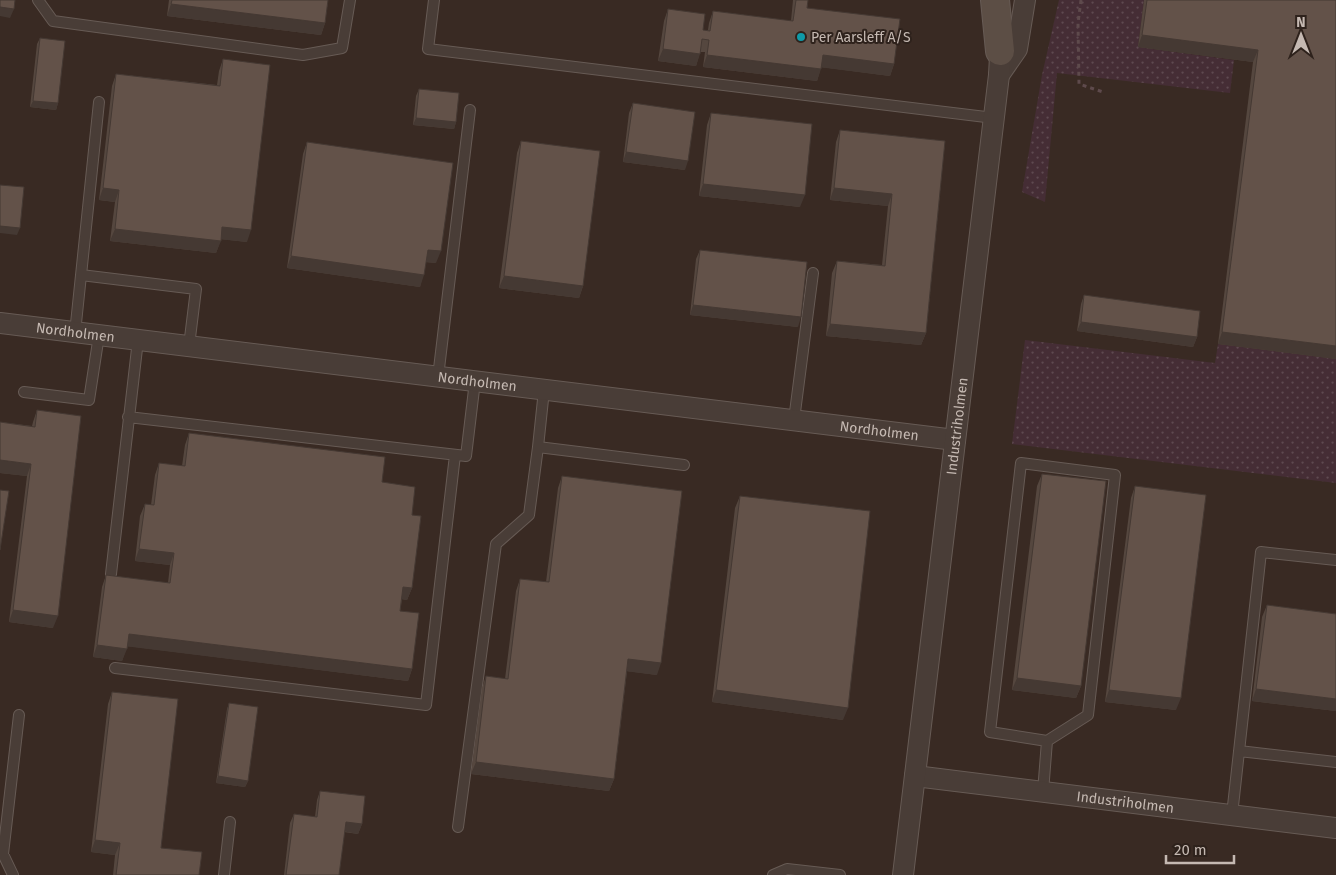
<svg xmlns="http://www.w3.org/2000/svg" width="1336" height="875" viewBox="0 0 1336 875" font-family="'Fira Sans',sans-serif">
	<defs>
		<pattern id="grass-dots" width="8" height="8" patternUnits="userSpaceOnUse" patternTransform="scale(1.25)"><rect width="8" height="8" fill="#452d35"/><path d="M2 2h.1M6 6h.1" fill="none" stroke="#5e4950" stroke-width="1.8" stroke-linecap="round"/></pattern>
	</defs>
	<rect width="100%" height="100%" fill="#392a23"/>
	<path fill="url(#grass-dots)" d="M1059 0H1144L1138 47 1234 60 1230 93 1057 73 1045 202 1022 192 1042 75Z
		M1025 340 1215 363 1218 344 1336 359V483L1012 444Z"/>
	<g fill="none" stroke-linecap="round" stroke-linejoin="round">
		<g stroke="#675b55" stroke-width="12">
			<path id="lane" d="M38 0 53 21 303 55 342 48 350 0
				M434 0 428 49 994 118
				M81 275 196 289 189 346
				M75 333 99 102
				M438 377 470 110
				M24 392 89 400 99 335
				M128 417 466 456 475 381
				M794 420 813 273
				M538 447 544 390
				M111 574 138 340
				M115 668 426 705 455 455
				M1239 751 1336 762
				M1043 792 1047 741 990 732 1021 463 1115 475 1088 715 1047 741
				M1232 815 1261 552 1336 560
				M458 827 496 544 529 515 538 447 684 465
				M13 875 3 854 19 715
				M224 875 230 822
				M773 875 787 869 840 875"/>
		</g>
		<g stroke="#675b55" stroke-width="22">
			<g id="street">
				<path d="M999 75 1017 49 1025 0"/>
				<path id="s1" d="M0 323 955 440"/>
				<path id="s2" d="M915 776 1336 828"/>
				<path id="s3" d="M903 875 999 75 1001 37"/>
			</g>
		</g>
		<g stroke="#675b55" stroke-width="30">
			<path id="secondary" d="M995 0 1000 51"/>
		</g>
		<path stroke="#5e4a4c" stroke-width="3" stroke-dasharray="4 4" stroke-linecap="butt" d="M1081 0 1078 23 1079 84 1103 92"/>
		<use href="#lane" stroke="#493d37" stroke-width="10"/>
		<use href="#street" stroke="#493d37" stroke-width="20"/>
		<use href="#secondary" stroke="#5c4e45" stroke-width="28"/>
	</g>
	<path fill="#55473f" d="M169 0H328L325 23 321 35 167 16Z
		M793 0H808L807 8 894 64 890 76 821 67 817 81 703 67 705 52H700L696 66 658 61 664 21 668 9 703 30H708L709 23 713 11 791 21Z
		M1144 0H1336V359L1218 344 1253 62 1138 47Z
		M40 38 58 103 56 110 30 107 37 44Z
		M223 59 247 242 221 239 216 253 110 241 115 202 99 200 112 86 116 74 217 85 219 71Z
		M419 89 456 122 454 129 413 125 416 96Z
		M633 103 685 170 623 162 629 113Z
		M711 113 800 207 699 196 707 125Z
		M840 130 945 141 926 333 921 345 826 336 832 273 837 261 882 265 888 206 830 200 836 142Z
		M521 141 583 286 579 298 499 288 517 153Z
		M307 142 436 263 426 262 420 287 287 268 303 154Z
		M700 250 798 327 690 315 696 259Z
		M1084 295 1197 337 1193 347 1077 331 1081 304Z
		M37 410 53 628 9 622 27 476 0 473V422L32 426 33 422Z
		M189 433 382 482 412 515V588L407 600 402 599 400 611 412 669 408 681 127 646 122 661 93 657 102 587 106 575 168 583 170 565 135 561 140 516 145 504 151 505 155 475 159 463 182 466 185 445Z
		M1042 474 1081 686 1076 698 1012 690 1037 486Z
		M562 476 657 675 627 671 614 779 609 791 471 774 482 688 486 676 505 679 516 591 520 579 546 582 558 488Z
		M1135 486 1176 710 1105 702 1131 498Z
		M740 496 843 720 712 702 735 508Z
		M1267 605 1336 614V711L1252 701 1262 617Z
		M112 692 161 848 199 875H113L115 855 91 852 108 704Z
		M229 703 248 781 245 787 216 783 227 709Z
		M320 791 362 824 358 834 344 832 339 875H284L290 823 294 814 315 817 317 800Z"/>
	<path fill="#453933" d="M171 4 325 23 321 35 167 16Z
		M0 7 14 9 10 18 0 16Z
		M1142 35 1258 50 1253 62 1138 47Z
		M663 49 700 54 696 66 658 61Z
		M707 55 821 69 817 81 703 67Z
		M823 55 894 64 890 76 818 67Z
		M33 101 58 103 56 110 30 107Z
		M416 118 456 122 454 129 413 125Z
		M626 152 688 161 685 170 623 162Z
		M703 184 805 195 800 207 699 196Z
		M103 188 119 190 115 202 99 200Z
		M834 188 892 194 888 206 830 200Z
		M0 226 20 228 17 235 0 233Z
		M222 227 251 230 247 242 218 239Z
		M115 229 221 241 216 253 110 241Z
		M428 250 441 251 436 263 424 262Z
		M291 256 424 275 420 287 287 268Z
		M504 276 583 286 579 298 499 288Z
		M693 305 801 317 798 327 690 315Z
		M1081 322 1197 337 1193 347 1077 331Z
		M830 324 926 333 921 345 826 336Z
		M1222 332 1336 346V359L1218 344Z
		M0 460 31 464 27 476 0 473Z
		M139 549 174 553 170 565 135 561Z
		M403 587 412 588 407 600 399 599Z
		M13 610 58 616 53 628 9 622Z
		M129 634 412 669 408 681 124 646Z
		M97 645 127 649 122 661 93 657Z
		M628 659 661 663 657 675 624 671Z
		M1017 678 1081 686 1076 698 1012 690Z
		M1256 689 1336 699V711L1252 701Z
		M716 690 848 708 843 720 712 702Z
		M1109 690 1181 698 1176 710 1105 702Z
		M476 762 614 779 609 791 471 774Z
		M218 776 248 781 245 787 216 783Z
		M346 822 362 824 358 834 342 831Z
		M95 840 120 843 115 855 91 852Z"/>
	<path fill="#635249" stroke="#453933" d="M0 0H15L14 9 0 7Z
		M172 0H328L325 23 171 4Z
		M796 0H808L807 8 900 19 894 64 823 55 821 69 707 55 709 40 702 39 700 54 663 49 668 9 705 14 703 30 710 31 713 11 793 21Z
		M1147 0H1336V346L1222 332 1258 50 1142 35Z
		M40 38 65 41 58 103 33 101Z
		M223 59 270 65 251 230 222 227 221 241 115 229 119 190 103 188 116 74 220 86Z
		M419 89 459 93 456 122 416 118Z
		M633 103 695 112 688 161 626 152Z
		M711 113 812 124 805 195 703 184Z
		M840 130 945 141 926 333 830 324 837 261 885 266 892 194 834 188Z
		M521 141 600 151 583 286 504 276Z
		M307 142 453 163 441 251 428 250 424 275 291 256Z
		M0 185 24 187 20 228 0 226Z
		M700 250 807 262 801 317 693 305Z
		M1084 295 1200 311 1197 337 1081 322Z
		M37 410 81 416 58 616 13 610 31 464 0 460V422L35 427Z
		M189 433 385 457 382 482 415 487 412 515 421 516 412 588 403 587 400 611 419 613 412 669 129 634 127 649 97 645 106 575 170 583 174 553 139 549 145 504 154 505 159 463 185 466Z
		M1042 474 1106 481 1081 686 1017 678Z
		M562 476 682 491 661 663 628 659 614 779 476 762 486 676 508 679 520 579 549 582Z
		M1135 486 1206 495 1181 698 1109 690Z
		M0 490 9 491 0 550Z
		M740 496 870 511 848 708 716 690Z
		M1267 605 1336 614V699L1256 689Z
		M112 692 178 699 161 848 202 852 199 875H116L120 843 95 840Z
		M229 703 258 707 248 781 218 776Z
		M320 791 365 796 362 824 346 822 339 875H286L294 814 317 817Z"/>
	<circle fill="#0f9aa8" stroke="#2e221c" stroke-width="2" cx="801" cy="37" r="5"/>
	<g text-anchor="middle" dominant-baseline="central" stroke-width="4" stroke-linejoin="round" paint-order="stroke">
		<g font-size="14" fill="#c5b9b2" stroke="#2e221c" text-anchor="start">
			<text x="811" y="37">Per Aarsleff A/S</text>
		</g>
		<g font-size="14" fill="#c5b9b2" stroke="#2e221c">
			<text stroke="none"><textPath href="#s1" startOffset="76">Nordholmen</textPath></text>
			<text stroke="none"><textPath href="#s1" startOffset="481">Nordholmen</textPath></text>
			<text stroke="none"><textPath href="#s3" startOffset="452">Industriholmen</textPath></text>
			<text stroke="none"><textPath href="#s1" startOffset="886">Nordholmen</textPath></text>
			<text stroke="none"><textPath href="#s2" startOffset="212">Industriholmen</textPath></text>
		</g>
	</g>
	<g transform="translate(1301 35)" stroke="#2e221c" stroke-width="4" paint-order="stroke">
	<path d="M0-4L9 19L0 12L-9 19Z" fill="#c5b9b2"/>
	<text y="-8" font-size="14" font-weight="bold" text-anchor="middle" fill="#c5b9b2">N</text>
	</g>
	<path d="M1166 855v8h68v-8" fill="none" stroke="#c5b9b2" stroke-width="2.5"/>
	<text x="1174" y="855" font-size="15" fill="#c5b9b2" stroke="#2e221c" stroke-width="4" paint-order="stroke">20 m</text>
</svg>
